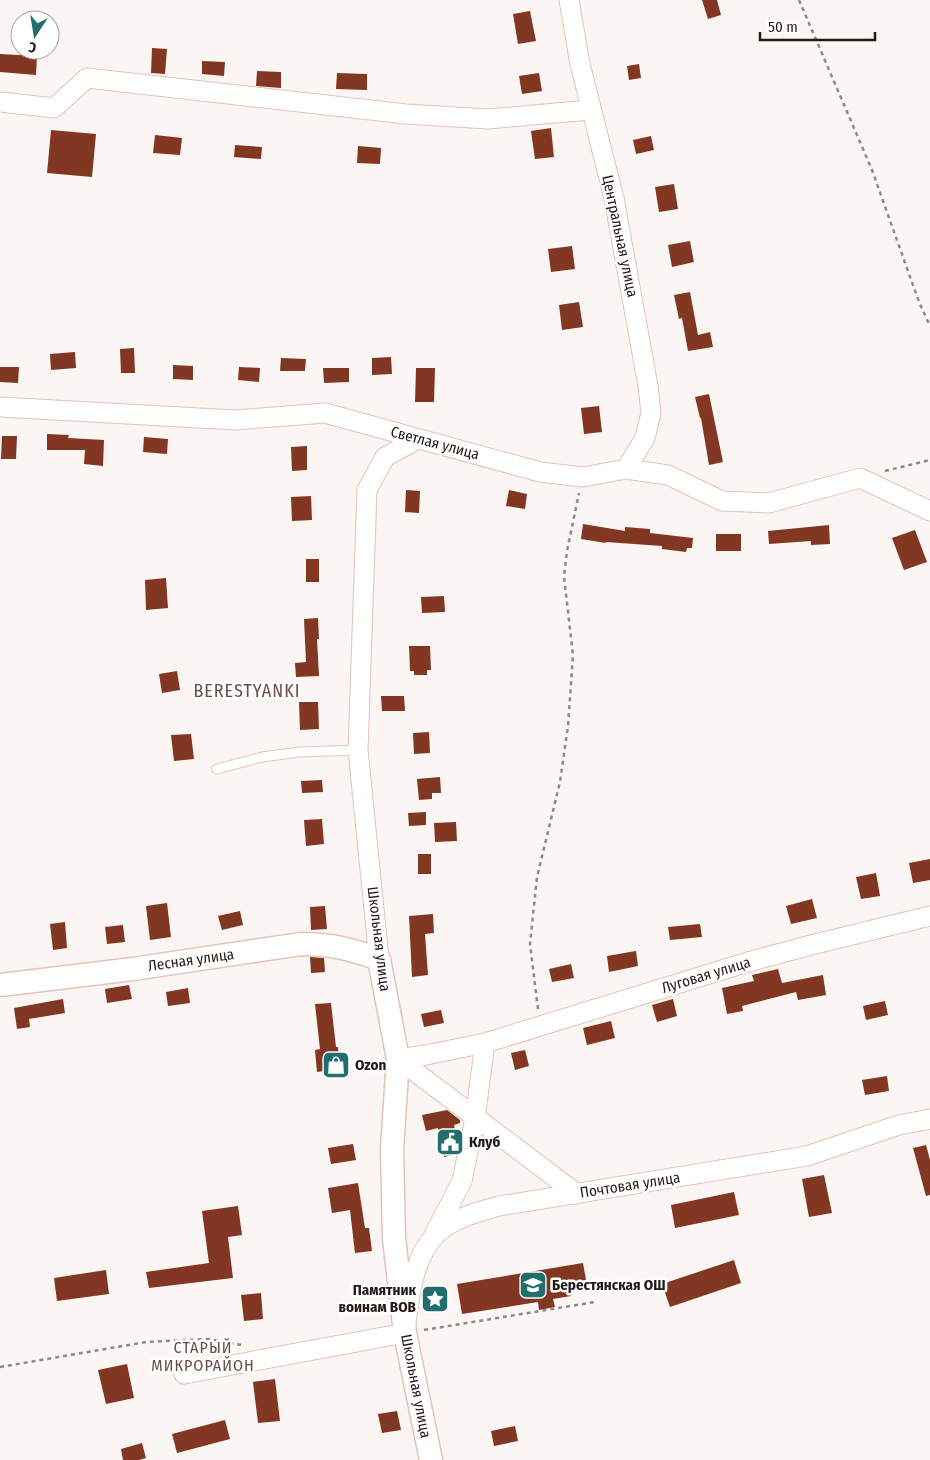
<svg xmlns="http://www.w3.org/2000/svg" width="930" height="1460" viewBox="0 0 930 1460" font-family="'Fira Sans Condensed',sans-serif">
	<rect width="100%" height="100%" fill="#fbf5f3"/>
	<path fill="#823722" d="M702 0H717L721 15 708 19Z
		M530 11 536 41 518 44 513 14Z
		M152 48 167 49 165 74 151 73Z
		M0 54 37 56 36 75 0 72Z
		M202 61 225 62 224 76 202 74Z
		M639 64 641 78 629 80 627 66Z
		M257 71 281 72V88L256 86Z
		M337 73 367 74V90L336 89Z
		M539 73 542 91 522 94 519 76Z
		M551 128 554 157 535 159 531 131Z
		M51 130 96 134 92 177 47 173Z
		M155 135 182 138 180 155 153 153Z
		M651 136 654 150 636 154 633 140Z
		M235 145 262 147 261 159 234 157Z
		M358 146 381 148 380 164 357 163Z
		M674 184 678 209 659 212 655 187Z
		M690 241 694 262 672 267 668 245Z
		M572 246 575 269 551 272 548 249Z
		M690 292 698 335 710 332 713 347 688 351 682 318 679 319 674 295Z
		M579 302 583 327 562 330 559 305Z
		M134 348 135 373H121L120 349Z
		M75 352 76 368 51 370 50 354Z
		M391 357 392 374 372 375V358Z
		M281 358 306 359 305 371H280Z
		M173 365 193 366V380L173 379Z
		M0 367H19L18 383 0 382Z
		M239 367 260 368 259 382 238 380Z
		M323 368H349V382L324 383Z
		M416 368H435L434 402H415Z
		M709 394 723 462 709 465 701 418H700L695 397Z
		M599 406 602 432 584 434 581 408Z
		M47 434 69 435 68 438 104 440 103 466 84 464 85 450H47Z
		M2 436H17L16 459H1Z
		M144 437 168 439 167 454 143 452Z
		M307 446V470L292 471 291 447Z
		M406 490 420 491 419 513 405 512Z
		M509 490 527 494 525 509 506 506Z
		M311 496 312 520 292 521 291 497Z
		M583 524 625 531V527L650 529V533L693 538 692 548H687L686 552 662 549V546L606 542V543L581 539Z
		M829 525 830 544 811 545V541L769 544 768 531Z
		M915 530 927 562 904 570 892 538Z
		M716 534H741V551H716Z
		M306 559H319V582H306Z
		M166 578 168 608 146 610 145 580Z
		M444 596 445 612 422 613 421 597Z
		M318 618 319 639H317L319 676 296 677 295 663 306 662 304 619Z
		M409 646H430L431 670H427V675H414V671H410Z
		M177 671 180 690 162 693 159 674Z
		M381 696H404L405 711H382Z
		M299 702H318L319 729 300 730Z
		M429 732 430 753 414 754 413 733Z
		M191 734 194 759 174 761 171 735Z
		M440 777 441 793H432V799L419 800 417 779Z
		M322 780 323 792 302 793 301 781Z
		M426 812V825L409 826 408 813Z
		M322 819 324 844 306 846 304 820Z
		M456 822 457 841 435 842 434 823Z
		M418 854H431V874H418Z
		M930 859V880L913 883 909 863Z
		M876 873 880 896 861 899 856 877Z
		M812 899 817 918 791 924 786 906Z
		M167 903 171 937 150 940 146 906Z
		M325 906 327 929 311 930 310 907Z
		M240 911 243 925 222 930 218 916Z
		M433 914 434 933 425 934 428 975 412 977 409 916Z
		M65 922 67 948 53 950 50 924Z
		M700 924 702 937 670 940 668 927Z
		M123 925 125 942 107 944 105 927Z
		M636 951 638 966 609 972 607 956Z
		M310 957 324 958 325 972 311 973Z
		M571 964 574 978 552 982 549 969Z
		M778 969 782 983 823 975 826 995 798 1000 796 992 742 1006 743 1011 727 1014 722 988 754 981 752 975Z
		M129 985 132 999 107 1003 105 989Z
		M188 988 190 1003 168 1006 166 992Z
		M63 999 65 1013 29 1019 30 1027 17 1029 14 1008Z
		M673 999 677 1016 657 1022 652 1005Z
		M885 1001 888 1015 866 1020 863 1006Z
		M331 1003 336 1047H338L340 1069 317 1072 315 1050 320 1049 315 1004Z
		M441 1010 444 1023 424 1027 421 1014Z
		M611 1021 615 1038 587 1045 583 1028Z
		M525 1050 529 1066 515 1070 511 1053Z
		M887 1076 889 1091 865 1095 862 1080Z
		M447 1110 460 1120V1123L454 1125 458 1143 456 1154 444 1157 438 1128 426 1131 422 1115Z
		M353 1144 356 1160 331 1164 328 1148Z
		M926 1145 930 1160V1195L926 1196 913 1148Z
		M824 1175 832 1213 809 1217 802 1179Z
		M358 1183 365 1228H369L372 1251 355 1253 350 1210 332 1213 328 1188Z
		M734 1192 739 1215 675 1228 671 1205Z
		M238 1206 242 1235 228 1237 233 1278 149 1288 146 1272 209 1263 202 1211Z
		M734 1260 741 1283 670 1307 662 1284Z
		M583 1263 586 1280 569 1283 571 1296 553 1299 555 1307 539 1310 538 1302 462 1314 457 1284Z
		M106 1270 109 1294 57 1301 54 1278Z
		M261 1293 263 1319 244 1321 241 1295Z
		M127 1364 134 1398 106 1404 98 1370Z
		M275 1379 280 1421 258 1423 253 1382Z
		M397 1411 401 1430 382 1433 378 1414Z
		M225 1420 230 1439 177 1453 172 1434Z
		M515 1426 518 1441 494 1446 491 1431Z
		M142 1443 146 1458 139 1460H123L121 1449Z"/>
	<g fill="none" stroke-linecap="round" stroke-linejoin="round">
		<g stroke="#e3c3b9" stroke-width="11">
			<path id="service" d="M217 769 262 757 300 752 358 750"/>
		</g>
		<g stroke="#e3c3b9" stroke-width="21">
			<path id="minor" d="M569 0 580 64 614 198 648 386 651 413 645 438 626 469
				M0 102 54 108 87 78 406 114 488 119 590 110
				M0 407 235 420 325 413 540 472 583 477 626 469 668 475 722 501 769 503 860 478 930 511
				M379 959 358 750 367 490 385 457 418 439
				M398 1059 426 1055 485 1043 748 962 811 945 930 916
				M398 1059 577 1194
				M435 1233 462 1181 475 1118 485 1043
				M184 1374 405 1333C409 1297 413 1246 448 1225 464 1215 482 1211 499 1206L807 1156 899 1125 930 1119"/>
		</g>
		<g stroke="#e3c3b9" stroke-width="25">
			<path id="tertiary" d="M0 985 133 969 301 944C332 944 350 949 379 959L398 1059 392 1149 394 1238 405 1333 431 1460"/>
		</g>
		<path stroke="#918886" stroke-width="2.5" stroke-dasharray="4 4" stroke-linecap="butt" d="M799 0 872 170 919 302 930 326
			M885 471 930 460
			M538 1009 530 944 537 877 560 782 568 726 573 655 564 577 567 551 579 493
			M424 1330 595 1302
			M0 1367 146 1342 209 1339 241 1345"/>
		<use href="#service" stroke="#fff" stroke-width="9"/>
		<use href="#minor" stroke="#fff" stroke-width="19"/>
		<use href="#tertiary" stroke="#fff" stroke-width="22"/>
	</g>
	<defs>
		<g id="shop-square" transform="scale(1.4375)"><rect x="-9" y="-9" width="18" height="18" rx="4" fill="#226d6d" stroke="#fff"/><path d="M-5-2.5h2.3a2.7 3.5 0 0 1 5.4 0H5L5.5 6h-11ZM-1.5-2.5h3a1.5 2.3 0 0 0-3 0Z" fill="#fff"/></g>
		<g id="civic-square" transform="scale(1.4375)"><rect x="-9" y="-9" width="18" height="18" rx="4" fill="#226d6d" stroke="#fff"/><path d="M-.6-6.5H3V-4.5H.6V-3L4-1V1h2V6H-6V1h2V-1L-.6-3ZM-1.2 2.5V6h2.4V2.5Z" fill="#fff"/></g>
		<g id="school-square" transform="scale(1.4375)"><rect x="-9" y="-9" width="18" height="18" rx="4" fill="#226d6d" stroke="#fff"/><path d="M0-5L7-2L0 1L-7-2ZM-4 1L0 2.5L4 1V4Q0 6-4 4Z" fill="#fff"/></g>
		<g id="sight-square" transform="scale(1.4375)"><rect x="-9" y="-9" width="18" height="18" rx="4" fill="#226d6d" stroke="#fff"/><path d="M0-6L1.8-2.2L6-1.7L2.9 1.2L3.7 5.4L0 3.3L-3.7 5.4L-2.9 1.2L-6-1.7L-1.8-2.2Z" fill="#fff"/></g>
	</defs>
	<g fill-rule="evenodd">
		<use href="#shop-square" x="336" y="1065"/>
		<use href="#civic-square" x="450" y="1142"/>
		<use href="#school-square" x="533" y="1285"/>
		<use href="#sight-square" x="435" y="1299"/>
	</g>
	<g text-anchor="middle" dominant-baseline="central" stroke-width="5" stroke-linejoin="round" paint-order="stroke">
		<g font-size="15" fill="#251916" stroke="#fff">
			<text transform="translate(620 236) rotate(78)">Центральная улица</text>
			<text transform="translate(435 443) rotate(15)">Светлая улица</text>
			<text transform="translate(379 939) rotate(83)">Школьная улица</text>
			<text transform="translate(191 960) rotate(-8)">Лесная улица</text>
			<text transform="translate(706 975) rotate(-17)">Луговая улица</text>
			<text transform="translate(630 1185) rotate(-9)">Почтовая улица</text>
			<text transform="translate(416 1386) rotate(79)">Школьная улица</text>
		</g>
		<g font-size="15" font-weight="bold" fill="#251916" stroke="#fff" text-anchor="start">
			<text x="355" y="1065">Ozon</text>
			<text x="469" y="1142">Клуб</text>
			<text x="552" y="1285">Берестянская ОШ</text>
			<text x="416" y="1290" text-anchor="end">Памятник<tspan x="416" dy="17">воинам ВОВ</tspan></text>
		</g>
		<g font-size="16" letter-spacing="1" fill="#6a4e47" stroke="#fff">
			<text x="203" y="1347">СТАРЫЙ<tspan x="203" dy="18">МИКРОРАЙОН</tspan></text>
		</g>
		<g font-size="18" letter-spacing="1" fill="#6a4e47" stroke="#fff">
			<text x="247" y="691">BERESTYANKI</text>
		</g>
	</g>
	<g transform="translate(35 35) rotate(192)"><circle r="24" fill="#ffffff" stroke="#a8a3a2"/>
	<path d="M0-4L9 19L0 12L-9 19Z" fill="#226d6d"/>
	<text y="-8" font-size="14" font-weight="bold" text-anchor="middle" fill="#251916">С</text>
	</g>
	<path d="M760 32v8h115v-8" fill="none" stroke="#251916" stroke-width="2.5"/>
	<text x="768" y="32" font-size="15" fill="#251916" stroke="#ffffff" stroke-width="4" paint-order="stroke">50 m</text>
</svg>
